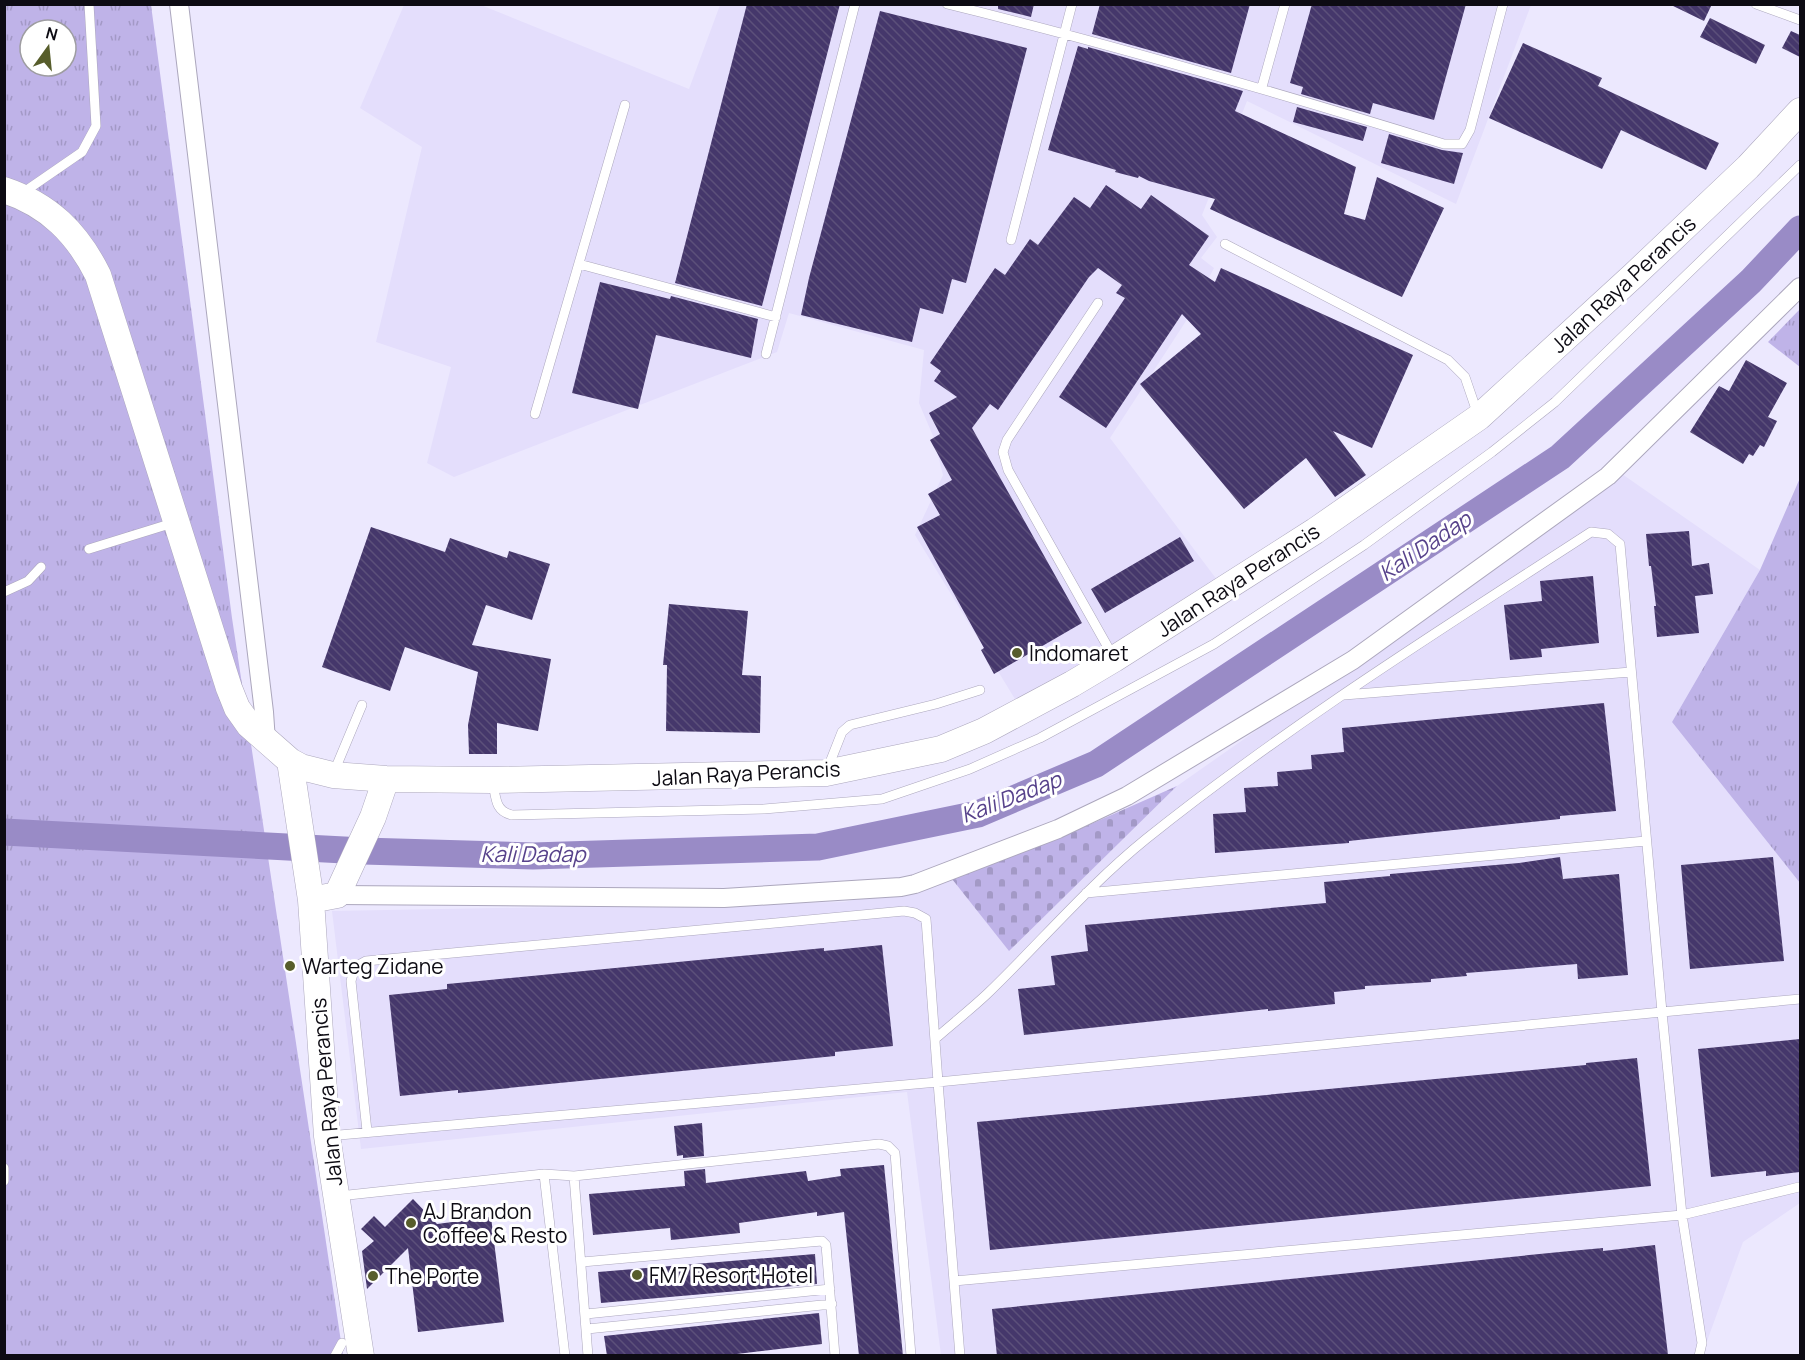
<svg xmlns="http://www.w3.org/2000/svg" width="1805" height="1360" viewBox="0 0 1805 1360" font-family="Manrope,sans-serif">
	<defs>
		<pattern id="grass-tufts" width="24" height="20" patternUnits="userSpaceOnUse" patternTransform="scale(1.5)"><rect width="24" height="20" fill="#bfb3e8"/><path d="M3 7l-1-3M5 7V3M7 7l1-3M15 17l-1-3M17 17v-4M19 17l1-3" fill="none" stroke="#a399c6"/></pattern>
		<pattern id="cemetery-stones" width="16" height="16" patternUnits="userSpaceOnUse" patternTransform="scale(1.5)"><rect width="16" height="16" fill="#bfb3e8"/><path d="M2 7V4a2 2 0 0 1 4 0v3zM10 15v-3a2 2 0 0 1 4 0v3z" fill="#a399c6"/></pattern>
		<pattern id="building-back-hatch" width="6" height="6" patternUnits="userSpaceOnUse" patternTransform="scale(1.5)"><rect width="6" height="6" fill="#45376b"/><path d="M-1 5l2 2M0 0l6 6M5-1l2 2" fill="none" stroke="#5c507a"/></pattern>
	</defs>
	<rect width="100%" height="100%" fill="#ece8fe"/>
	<path fill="#e4defc" d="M404 5H481L689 89 720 5H1531L1456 204 1247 101 1202 215 1217 237 1201 258 1214 268 1186 321 1110 438 1227 593 1026 717 915 535 943 475 933 436 919 403 924 350 789 313 777 352 454 477 427 463 451 367 376 342 422 147 360 108Z
		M1622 474 1760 570 1672 722 1800 883V1203L1743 1242 1702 1355H941L907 1092 361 1149 332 911 844 902 952 879 1009 950 1177 786Z"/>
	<path fill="url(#grass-tufts)" fill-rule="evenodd" d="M5 5H151L232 618 343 1355 5 1356ZM30 30H66V66H30Z
		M1800 309V367L1768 342Z
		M1800 478V883L1672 722 1760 570Z"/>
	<path fill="url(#cemetery-stones)" d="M1177 786 1009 951 952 879 1066 835Z"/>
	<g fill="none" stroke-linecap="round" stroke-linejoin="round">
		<path stroke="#998bc6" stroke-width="27" d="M4 832 363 851 533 856 818 847 978 814 1096 764 1560 457 1751 281 1800 229"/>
	</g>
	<path fill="url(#building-back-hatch)" d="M747 4H840L762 306 675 283Z
		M998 4H1034L1031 17 998 9Z
		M1100 4H1250L1231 73 1092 34Z
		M1312 4H1466L1434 120 1373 103 1370 114 1301 94 1303 87 1290 83Z
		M1669 4H1712L1704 21Z
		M880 11 1027 48 966 283 952 279 943 314 920 308 912 342 801 315 809 278Z
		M1710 18 1765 45 1756 64 1700 37Z
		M1791 31 1800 35V57L1782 48Z
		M1523 43 1602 78 1598 86 1719 143 1706 170 1621 130 1602 169 1489 118Z
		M1078 46 1088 49V47L1243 91 1235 111 1356 167 1344 214 1365 220 1377 177 1444 208 1402 297 1210 209 1215 199 1149 181 1139 176 1138 178 1115 172 1116 170 1048 150Z
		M1297 107 1367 127 1363 141 1293 122Z
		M1389 134 1442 150 1463 153 1454 184 1381 163Z
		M1106 185 1141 209 1151 195 1209 236 1189 265 1215 282 1221 268 1413 355 1372 448 1333 431 1366 475 1335 497 1306 458 1244 509 1140 384 1201 334 1182 314 1106 428 1059 397 1125 298 1116 293 1122 285 1098 268 1089 277 998 410 990 404 972 428 1082 623 994 674 981 650 984 648 917 527 940 515 928 494 952 480 930 440 940 434 929 413 957 397 934 381 941 371 930 363 995 268 1005 275 1030 239 1038 245 1074 197 1090 208Z
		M600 282 670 299 671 296 758 319 751 358 656 335 638 409 572 393Z
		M1746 360 1787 383 1768 417 1777 421 1764 447 1760 445 1753 456 1749 454 1743 464 1690 432 1719 386 1729 391Z
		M371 527 445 552 450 538 507 558 509 551 550 564 532 620 486 605 472 645 551 659 538 731 497 723V754H469L468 725 478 672 405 647 390 691 322 667Z
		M1689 531 1692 566 1709 563 1713 594 1695 596 1699 633 1657 637 1654 606H1656L1651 566H1649L1646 534Z
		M1180 537 1194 561 1105 613 1091 589Z
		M1593 576 1599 643 1541 649 1542 657 1510 660 1504 605 1542 601 1540 581Z
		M669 604 748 611 742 675 761 676 760 733 666 731 667 665H663Z
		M1604 703 1616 811 1560 816V819L1386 837 1349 841V843L1215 853 1213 814 1246 812 1244 788 1278 786 1277 772 1312 769 1311 755 1344 752 1342 728Z
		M1560 857 1563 879 1619 874 1628 975 1578 979 1577 964 1466 973 1467 976 1431 979V982L1365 986V989L1334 992 1335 1004 1268 1011V1009L1024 1035 1018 989 1055 985 1051 956 1088 951 1085 925 1326 903 1324 882 1390 876V874L1519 863Z
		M1773 857 1784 961 1690 969 1681 865Z
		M882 945 893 1046 835 1052V1056L458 1093V1090L400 1096 389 995 447 989V984L479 981 824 948V951Z
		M1800 1039V1172L1766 1176V1171L1711 1177 1698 1049Z
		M1637 1058 1651 1186 990 1250 977 1122 1586 1065V1063Z
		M702 1123 704 1156 683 1158V1155L677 1156 674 1126Z
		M884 1165 903 1356H859L844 1212 817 1216V1212L739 1223 740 1233 671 1240 670 1228 593 1235 589 1194 685 1186 684 1171 705 1169 706 1183 806 1171 808 1181 841 1176 840 1169Z
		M413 1199 437 1224 491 1217 504 1322 418 1332 408 1248 367 1289 362 1251 374 1241 361 1229 374 1216 385 1227Z
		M1655 1245 1668 1355 997 1356 992 1309 1570 1251 1603 1248V1251Z
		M815 1254 817 1284 601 1303 598 1272Z
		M819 1313 822 1344 720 1356H607L604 1336Z"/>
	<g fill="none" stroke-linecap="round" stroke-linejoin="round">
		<g stroke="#aca7bd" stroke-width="10">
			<path id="lane" d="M947 4C1115 45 1279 93 1444 144H1462L1470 130 1503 4
				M1756 4 1800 20
				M1262 87 1285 4
				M21 194 82 152 96 126 89 4
				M1011 240 1072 4
				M1225 244 1448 360 1465 377 1478 415
				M579 264 776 317
				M1098 303 1007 440 1003 452 1008 470 1114 658
				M766 354 855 4
				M535 414 625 105
				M89 549 176 522
				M4 592 28 581 41 567
				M1344 695 1631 672
				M827 770 842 732 850 725 936 704 980 690
				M334 772 362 705
				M493 783C496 798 495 811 512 815L764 809 882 799 970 769 1040 738 1214 644 1364 545 1492 452 1555 402 1800 165
				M1086 893 1646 841
				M935 1039C952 1024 970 1010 987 994 1040 943 1088 886 1146 839 1287 726 1440 630 1591 532L1608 534 1620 544 1662 1012 1800 999
				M328 1136 938 1082 926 919 915 913 904 911 366 961 355 967 351 981 367 1131
				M4 1168V1181
				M544 1174 565 1356
				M574 1176 588 1356
				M339 1196 544 1174 574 1176 879 1144 888 1146 895 1153 911 1356
				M582 1262 822 1241 826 1245 835 1356
				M954 1281 1682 1215 1799 1187
				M586 1314 830 1289
				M587 1329 832 1304
				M335 1356 342 1343
				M960 1356 938 1082 1662 1012 1682 1215 1702 1343 1699 1356"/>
		</g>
		<g stroke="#aca7bd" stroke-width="20">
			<path id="street" d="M179 4 264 712 266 741
				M337 895 724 898 901 887 915 884 1058 829 1127 796 1353 660 1608 476 1800 287"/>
		</g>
		<g stroke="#aca7bd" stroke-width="27">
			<path id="secondary" d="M4 190C49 205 77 233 98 275L229 688 237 708 249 725 290 761 301 767 333 775 386 779 492 780 826 773 941 749 984 731 1072 684 1114 659 1315 531 1479 417 1634 275 1748 167 1800 111
				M290 761 311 900 327 1136 361 1356
				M311 900 337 895 373 817 386 779"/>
		</g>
		<use href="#lane" stroke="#fff" stroke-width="9"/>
		<use href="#street" stroke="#fff" stroke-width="18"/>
		<use href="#secondary" stroke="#fff" stroke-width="26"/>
	</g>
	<g fill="#575d2b" stroke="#fff" stroke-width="2">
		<circle cx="1017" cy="653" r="6"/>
		<circle cx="290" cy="966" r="6"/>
		<circle cx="411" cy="1223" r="6"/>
		<circle cx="637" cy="1275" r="6"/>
		<circle cx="373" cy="1276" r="6"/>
	</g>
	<g text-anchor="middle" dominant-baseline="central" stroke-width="6" stroke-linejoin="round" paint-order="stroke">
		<g font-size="21" fill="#0d0b13" stroke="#fff">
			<text transform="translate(1623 284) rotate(-43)">Jalan Raya Perancis</text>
			<text transform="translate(1238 580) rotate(-33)">Jalan Raya Perancis</text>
			<text transform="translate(746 773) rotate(-3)">Jalan Raya Perancis</text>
			<text transform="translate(326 1092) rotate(-95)">Jalan Raya Perancis</text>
		</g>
		<g font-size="21" fill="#0d0b13" stroke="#fff" text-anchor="start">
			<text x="1029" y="653">Indomaret</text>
			<text x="302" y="966">Warteg Zidane</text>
			<text x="423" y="1211">AJ Brandon<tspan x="423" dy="24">Coffee &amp; Resto</tspan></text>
			<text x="649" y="1275">FM7 Resort Hotel</text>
			<text x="385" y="1276">The Porte</text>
		</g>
		<g font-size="22" font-style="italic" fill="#57428b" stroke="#fff">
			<text transform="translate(1425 546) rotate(-34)">Kali Dadap</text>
			<text transform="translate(1011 797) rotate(-21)">Kali Dadap</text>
			<text x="533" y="854">Kali Dadap</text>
		</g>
	</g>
	<rect width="1805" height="1360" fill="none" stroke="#0d0b13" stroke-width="12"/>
	<g transform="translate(48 48) rotate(15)"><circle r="28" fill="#ffffff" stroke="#9e9da1" stroke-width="1.5"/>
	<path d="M0-4.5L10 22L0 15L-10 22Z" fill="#575d2b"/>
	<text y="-9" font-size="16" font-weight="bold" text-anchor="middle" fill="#0d0b13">N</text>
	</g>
</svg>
